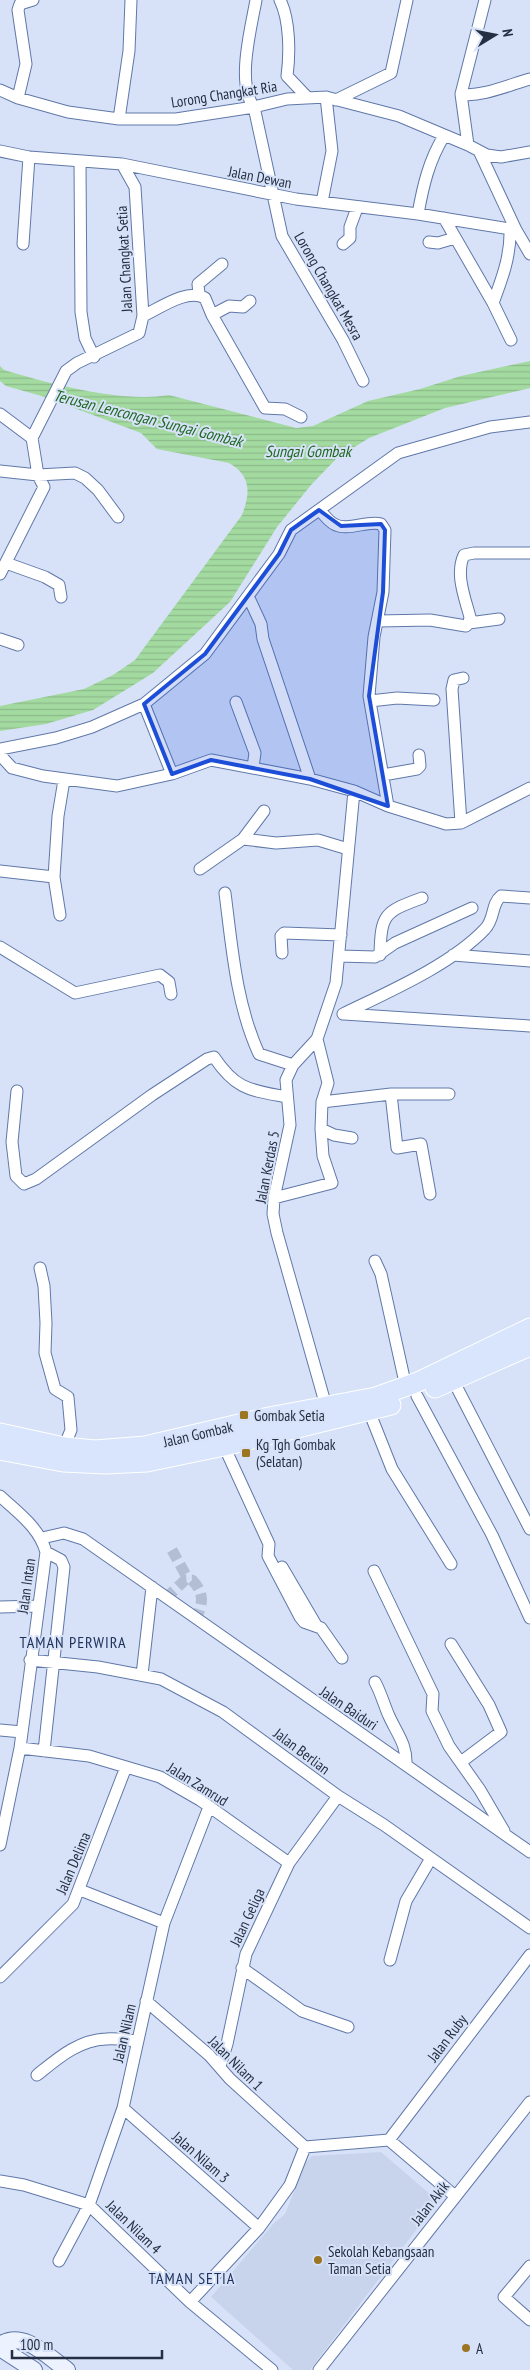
<svg xmlns="http://www.w3.org/2000/svg" width="530" height="2370" viewBox="0 0 530 2370" font-family="'PT Sans Narrow',sans-serif">
	<defs>
		<pattern id="water-rules" width="6" height="5" patternUnits="userSpaceOnUse" patternTransform="scale(1.25)"><rect width="6" height="5" fill="#a3daa0"/><path d="M0 2.5h6" fill="none" stroke="#8cbb8b"/></pattern>
	</defs>
	<rect width="100%" height="100%" fill="#d7e2f8"/>
	<path fill="#c8d4ec" d="M381 2152 438 2201 310 2370H293L211 2297 274 2223 285 2214 306 2162 312 2156Z"/>
	<path fill="url(#water-rules)" d="M530 361V388L445 408 369 438 337 458 311 485 277 527 230 602 153 673 93 710 46 724 0 731V706L84 689 113 675 135 660 242 515C250 494 252 476 229 463L157 449 141 433 45 397 6 386 0 381V366L4 370C51 384 121 403 169 395L296 428 313 426 368 401 420 389 461 376Z"/>
	<g fill="none" stroke-linecap="round" stroke-linejoin="round">
		<path stroke="#b3bed4" stroke-width="11" stroke-dasharray="11 5.5" stroke-linecap="butt" d="M172 1550 188 1579
			M166 1598 185 1580H192C205 1593 203 1604 196 1619"/>
		<g stroke="#6078a8" stroke-width="13">
			<path id="minor" d="M256 0C251 28 236 84 254 107L282 236 343 340 363 381
				M280 0C290 20 290 54 287 76L307 97
				M0 90 18 98 68 112 119 119H176L254 107 287 99 326 97 399 116 468 145 487 155 501 157 530 152
				M461 94C480 98 511 84 530 79
				M18 98 26 64 18 10 20 4 33 0
				M336 100 391 73 407 0
				M119 119 129 51 131 0
				M468 145 461 94 485 0
				M0 151 29 157 122 164 296 199 418 214 516 230
				M480 153 516 230 530 254
				M80 161 81 312 85 338 94 357
				M322 202 332 151 326 97
				M418 214C423 186 429 160 444 136
				M444 218 493 303 511 340
				M429 242 438 243 455 238
				M23 244 29 157
				M343 244 350 238V227L357 208
				M199 294 198 284 222 264
				M493 303C502 279 511 255 510 229
				M212 315 229 306 243 307 250 301
				M143 316C160 308 187 288 205 298L212 315 265 408 285 409 301 417
				M0 414 32 438
				M0 471 38 475 75 473 85 478 98 490 118 517
				M319 510C324 514 328 521 334 524 347 532 367 520 381 524L385 530 383 592 374 637 369 696 388 806
				M6 563 45 577 59 585 61 597
				M0 574 44 487 38 475 32 438 66 371 77 363 139 333 143 316 135 187 122 164
				M248 596 261 624 263 639 310 779
				M378 621 430 620 466 626 469 623 499 619
				M469 623 470 617C465 598 455 574 464 555L474 553H530
				M0 639 18 645
				M370 701 397 698 434 700
				M236 702 255 753 253 767
				M144 704 172 774
				M0 749 56 738 92 727 144 704 205 654 279 554 291 530 398 453 490 427 530 422
				M0 755 12 768 43 776 117 786 172 774 211 760 310 779 354 791 388 806 446 824 461 823 530 788
				M383 775 417 769 420 766 419 755
				M461 823 452 689 454 680 463 678
				M243 839 264 811
				M200 869 243 839 276 843 318 840 348 849
				M0 871 54 877
				M225 893C232 947 236 1004 259 1054L293 1065
				M60 915 54 877 58 816 64 780
				M0 947 75 993 160 975 169 982 171 994
				M282 953 281 936 284 933 341 935
				M380 955C381 914 384 912 422 898
				M453 955 530 961
				M339 956 375 957 395 943 472 908
				M343 1014C388 992 451 965 485 929 495 919 491 904 501 896L530 898
				M344 1014 530 1026
				M317 1039 328 1083 322 1102 321 1129 334 1135 352 1138
				M17 1091 12 1142 16 1176 24 1184 36 1179 152 1095 207 1059 214 1057C236 1090 250 1090 287 1097
				M391 1094 397 1148 421 1144 430 1194
				M322 1102 391 1094H449
				M274 1198 332 1183 323 1156 321 1129
				M375 1261 381 1274 406 1387
				M40 1268 44 1286 46 1323 45 1353 55 1389 68 1397 71 1430 64 1447
				M453 1380 530 1529
				M417 1396 492 1535 530 1618
				M326 1406 277 1233 273 1214 274 1198 290 1125 286 1080 293 1065 317 1039 336 983 354 791
				M369 1411 392 1469 451 1564
				M224 1446 269 1544 268 1556 300 1617 304 1622 321 1628 342 1658
				M0 1496C18 1513 39 1527 46 1552L20 1748 0 1845
				M42 1538 64 1533 83 1539 530 1852
				M282 1567 316 1625
				M374 1571 433 1694 432 1711 449 1746 480 1790 504 1831
				M0 1607 39 1606
				M451 1644 489 1705 501 1732 461 1762
				M30 1660 98 1667 161 1679 223 1712 338 1796 384 1825 530 1928
				M142 1675 152 1587
				M375 1682C381 1693 384 1705 389 1716 397 1734 407 1744 406 1765
				M0 1730 22 1732
				M20 1748 89 1756 160 1777 200 1800 289 1863
				M44 1751 64 1567 61 1560 46 1552
				M80 1890 164 1923
				M390 1960 406 1901 430 1860
				M242 1968 302 2011 348 2027
				M0 1977 73 1904 126 1767
				M146 2001 209 2055 230 2079 305 2147 389 2140 455 2196
				M220 2066 227 2044 246 1954 289 1863 338 1796
				M37 2075C57 2059 78 2040 106 2039 116 2038 127 2040 137 2041
				M123 2108 259 2228
				M389 2140 530 1955
				M0 2181 24 2185 89 2205 190 2302 272 2370
				M59 2261 89 2205 123 2108 164 1923 209 1807
				M530 2266 504 2297 530 2320
				M190 2302 259 2228 290 2185 305 2147
				M319 2370 530 2102"/>
		</g>
		<g stroke="#6078a8" stroke-width="18">
			<path id="secondary" d="M0 2345C23 2329 48 2357 67 2370
				M0 2348 34 2370"/>
		</g>
		<g stroke="#fff" stroke-width="21">
			<path id="primary" d="M435 1388 530 1346
				M0 1433 64 1447 95 1450 145 1446 269 1417 376 1397 418 1382 530 1328
				M0 1450 63 1462 106 1464 147 1462 224 1446 391 1405"/>
		</g>
		<use href="#minor" stroke="#fff" stroke-width="11"/>
		<use href="#secondary" stroke="#ecf2fe" stroke-width="16"/>
		<use href="#primary" stroke="#d8e5fd" stroke-width="19"/>
	</g>
	<path fill="#1d4ed8" fill-opacity="0.2" stroke="#1d4ed8" stroke-width="4" stroke-linejoin="round" d="M319 510 341 526 381 524 385 530 383 592 369 696 388 806 310 779 211 760 172 774 144 704 205 654 279 554 291 530Z"/>
	<g fill="#9b7521" stroke="#d7e2f8" stroke-width="2">
		<rect x="239" y="1410" width="10" height="10" rx="2.5"/>
		<rect x="241" y="1448" width="10" height="10" rx="2.5"/>
		<circle cx="318" cy="2260" r="5"/>
		<circle cx="466" cy="2348" r="5"/>
	</g>
	<g text-anchor="middle" dominant-baseline="central" stroke-width="4" stroke-linejoin="round" paint-order="stroke">
		<g font-size="15" fill="#242f43" stroke="#d7e2f8">
			<text transform="translate(224 94) rotate(-9)">Lorong Changkat Ria</text>
			<text transform="translate(260 177) rotate(11)">Jalan Dewan</text>
			<text transform="translate(124 259) rotate(-93)">Jalan Changkat Setia</text>
			<text transform="translate(329 286) rotate(60)">Lorong Changkat Mesra</text>
			<text transform="translate(267 1167) rotate(-79)">Jalan Kerdas 5</text>
			<text transform="translate(198 1434) rotate(-13)">Jalan Gombak</text>
			<text transform="translate(26 1586) rotate(-82)">Jalan Intan</text>
			<text transform="translate(349 1708) rotate(34)">Jalan Baiduri</text>
			<text transform="translate(302 1751) rotate(37)">Jalan Berlian</text>
			<text transform="translate(198 1784) rotate(32)">Jalan Zamrud</text>
			<text transform="translate(73 1863) rotate(-67)">Jalan Delima</text>
			<text transform="translate(247 1917) rotate(-65)">Jalan Geliga</text>
			<text transform="translate(124 2033) rotate(-77)">Jalan Nilam</text>
			<text transform="translate(447 2038) rotate(-53)">Jalan Ruby</text>
			<text transform="translate(236 2063) rotate(45)">Jalan Nilam 1</text>
			<text transform="translate(201 2157) rotate(41)">Jalan Nilam 3</text>
			<text transform="translate(430 2203) rotate(-52)">Jalan Akik</text>
			<text transform="translate(134 2227) rotate(44)">Jalan Nilam 4</text>
		</g>
		<g font-size="15" fill="#242f43" stroke="#d7e2f8" text-anchor="start">
			<text x="254" y="1415">Gombak Setia</text>
			<text x="256" y="1444">Kg Tgh Gombak<tspan x="256" dy="17">(Selatan)</tspan></text>
			<text x="328" y="2251">Sekolah Kebangsaan<tspan x="328" dy="17">Taman Setia</tspan></text>
			<text x="476" y="2348">A</text>
		</g>
		<g font-size="16" font-style="italic" fill="#1e6820" stroke="#d7e2f8">
			<text transform="translate(148 418) rotate(14)">Terusan Lencongan Sungai Gombak</text>
			<text x="308" y="451">Sungai Gombak</text>
		</g>
		<g font-size="16" letter-spacing="1" fill="#1c305a" stroke="#d7e2f8">
			<text x="73" y="1642">TAMAN PERWIRA</text>
			<text x="192" y="2278">TAMAN SETIA</text>
		</g>
	</g>
	<g transform="translate(495 35) rotate(80)" stroke="#d7e2f8" stroke-width="4" paint-order="stroke">
	<path d="M0-4L9 19L0 12L-9 19Z" fill="#242f43"/>
	<text y="-8" font-size="14" font-weight="bold" text-anchor="middle" fill="#242f43">N</text>
	</g>
	<path d="M12 2350v8h150v-8" fill="none" stroke="#242f43" stroke-width="2.5"/>
	<text x="20" y="2350" font-size="15" fill="#242f43" stroke="#d7e2f8" stroke-width="4" paint-order="stroke">100 m</text>
</svg>
